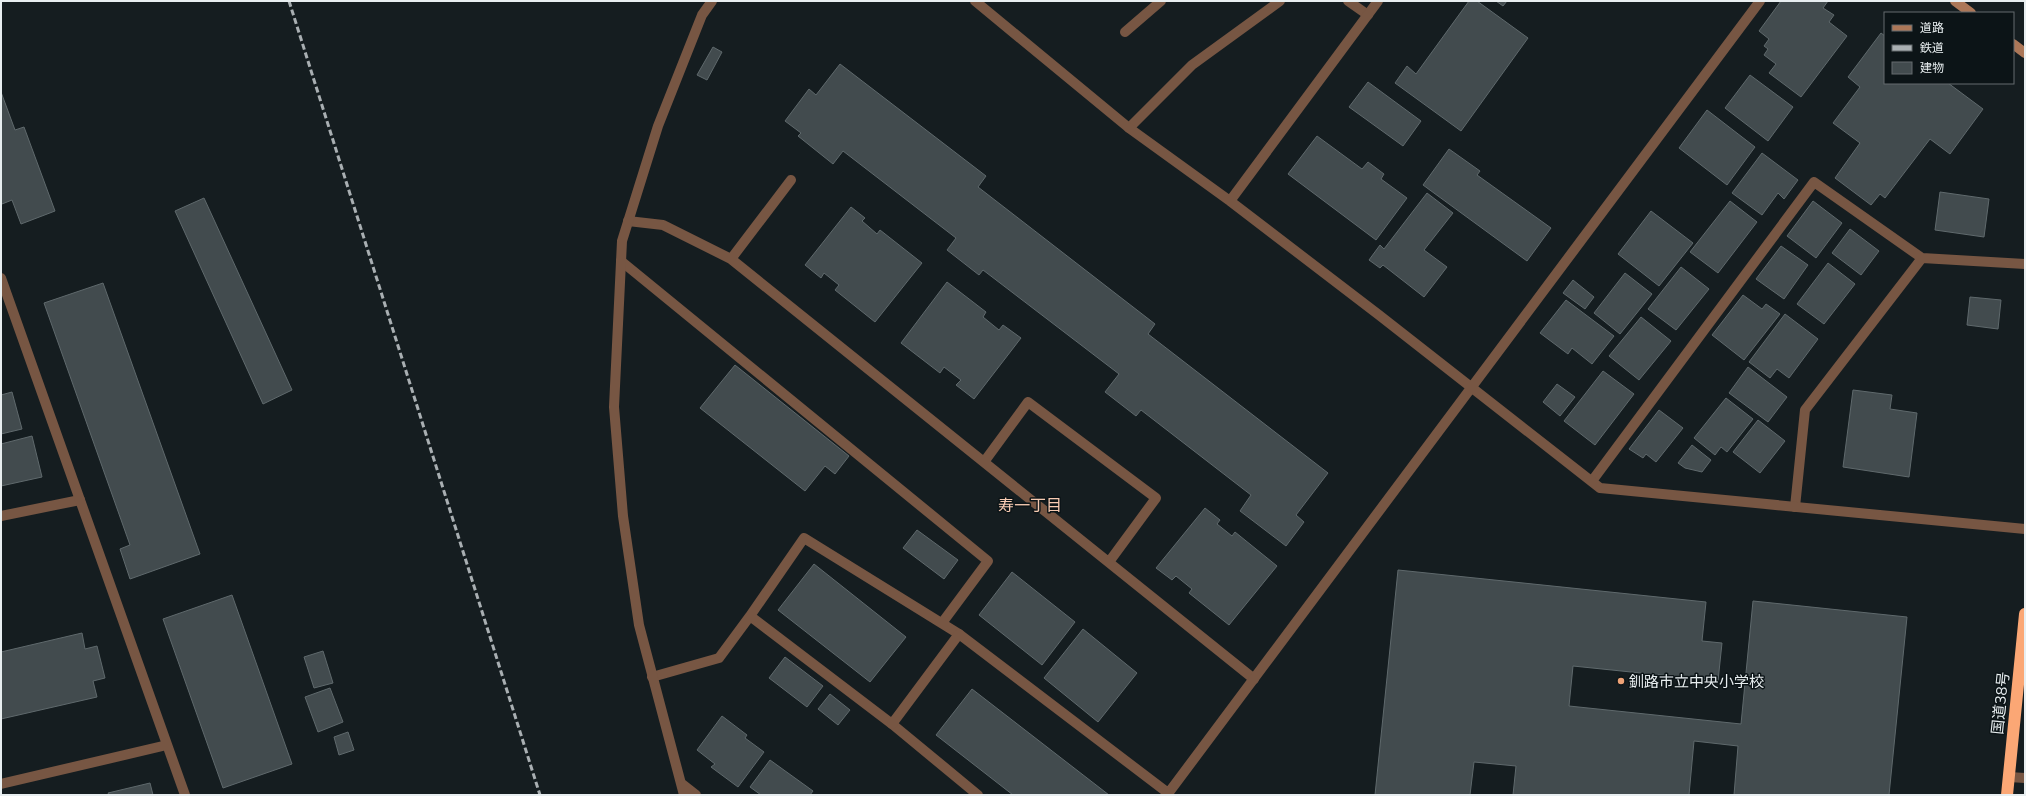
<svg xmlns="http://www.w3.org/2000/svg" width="2026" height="796" viewBox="0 0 2026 796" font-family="Mulish,'Noto Sans JP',sans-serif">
	<rect width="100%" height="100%" fill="#151d20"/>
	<path fill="#424b4e" stroke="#5f696c" d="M1469 1H1477L1528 38 1461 131 1395 83 1407 66 1416 74Z
		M1496 1H1507L1503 6Z
		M1781 1H1828L1823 8 1834 15 1829 22 1847 36 1801 97 1769 73 1776 64 1764 55 1768 49 1764 46 1769 39 1759 31Z
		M1881 33 1885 36V83H1948L1983 109 1950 154 1930 139 1885 198 1880 194 1871 205 1835 178 1860 143 1833 123 1860 87 1848 77Z
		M713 47 722 52 707 80 697 75Z
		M840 64 986 176 978 187 1155 324 1148 334 1328 473 1296 515 1304 522 1286 546 1240 511 1251 495 1141 410 1136 416 1105 392 1119 374 983 270 979 275 947 250 956 238 843 151 833 164 798 136 801 133 785 121 809 89 816 95Z
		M1750 75 1793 107 1768 141 1725 108Z
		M1368 82 1421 121 1403 146 1349 107Z
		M1 92 15 130 24 127 55 211 21 224 12 200 2 204 1 201Z
		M1707 110 1755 147 1727 185 1679 148Z
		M1317 136 1362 169 1368 162 1384 174 1381 179 1407 198 1376 240 1288 174Z
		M1449 149 1480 171 1477 175 1551 228 1527 261 1423 185Z
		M1762 153 1798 180 1784 199 1778 193 1762 215 1732 193Z
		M1940 192 1989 199 1984 237 1935 230Z
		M1427 193 1453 213 1424 250 1447 267 1424 297 1383 265 1380 268 1369 260 1380 245 1384 249Z
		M204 198 292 390 263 404 175 211Z
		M1730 201 1757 222 1718 273 1690 252Z
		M1813 201 1842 223 1816 258 1787 236Z
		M851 207 865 218 862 221 877 234 880 230 922 263 875 322 835 290 839 285 824 273 821 278 805 265Z
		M1651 211 1693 243 1659 286 1618 254Z
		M1850 229 1879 251 1861 275 1832 253Z
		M1781 246 1808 265 1784 299 1756 279Z
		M1828 263 1855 284 1824 324 1797 304Z
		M1681 267 1709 289 1676 330 1648 309Z
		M1625 273 1652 294 1620 334 1594 313Z
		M1573 280 1594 297 1585 309 1563 293Z
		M947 282 986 312 983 317 999 330 1003 325 1021 338 974 399 956 385 961 380 944 367 940 373 901 343Z
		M103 283 200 554 130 579 120 549 130 545 44 303Z
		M1743 295 1762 309 1766 304 1780 314 1744 360 1712 335Z
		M1970 297 2001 300 1998 329 1967 325Z
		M1566 300 1614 336 1592 364 1572 348 1568 354 1540 333Z
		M1785 314 1818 339 1789 378 1777 369 1770 378 1749 362Z
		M1641 317 1671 341 1639 380 1609 356Z
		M735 365 849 456 835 474 825 466 805 491 700 408Z
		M1748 367 1787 397 1768 422 1729 393Z
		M1603 371 1634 394 1595 445 1564 421Z
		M1557 384 1575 397 1560 416 1543 402Z
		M1853 390 1892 395 1890 409 1917 413 1909 477 1843 467Z
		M12 392 22 429 1 434V395Z
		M1726 398 1753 419 1727 452 1721 447 1715 455 1694 438Z
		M1659 410 1683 428 1656 462 1646 454 1643 458 1629 449Z
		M1758 420 1785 441 1760 473 1733 452Z
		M32 436 42 477 1 486V444Z
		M1692 445 1711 460 1702 472 1685 468 1678 463Z
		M1205 508 1220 520 1217 524 1232 536 1235 532 1277 566 1229 625 1189 593 1192 589 1176 576 1172 580 1156 568Z
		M917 530 958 560 944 579 903 548Z
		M814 564 906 637 870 682 778 610Z
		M1398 570 1706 602 1702 641 1722 643 1718 681 1573 666 1569 706 1741 724 1753 601 1907 617 1889 795H1734L1738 746 1694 741 1689 795H1513L1516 766 1474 762 1470 795H1375Z
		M1012 572 1075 622 1042 665 979 615Z
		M232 595 292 764 223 788 163 619Z
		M1083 629 1137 673 1098 722 1044 678Z
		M82 633 85 649 97 646 105 678 93 681 97 697 1 719V652Z
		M323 651 333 683 314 688 304 657Z
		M785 657 823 686 807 707 769 678Z
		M330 688 343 722 318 732 305 697Z
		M972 689 1109 795H1013L936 735Z
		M830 694 850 710 838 725 818 709Z
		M722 716 747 735 745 738 764 752 738 787 711 767 715 764 697 750Z
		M348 732 354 750 339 755 334 737Z
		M770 760 813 791 810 795H761L750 787Z
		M150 783 153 795H109L108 793Z"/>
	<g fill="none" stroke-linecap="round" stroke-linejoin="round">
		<path stroke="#775643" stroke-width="10" d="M1348 1 1368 15
			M1125 32 1161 1
			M1129 128 1192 65 1280 1
			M628 221 663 225 731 259 1254 679
			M731 259 791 180
			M621 261 988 561 942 623
			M984 462 1028 402 1156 498 1109 562
			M1592 481 1814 182 1922 258 2025 264
			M1795 507 1805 410 1922 258
			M1 516 80 500
			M959 634 804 538 750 616 892 724 978 795
			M652 677 719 658 750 616"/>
		<path stroke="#775643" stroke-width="10" d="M975 1 1129 128 1230 201 1379 315 1600 488 2025 529
			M1230 201 1378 1
			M1 278 185 795
			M892 724 959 634 1168 793
			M2009 777 2025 778
			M1 784 167 745
			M682 784 696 795
			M684 795 639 625 623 516 614 407 622 241 658 126 702 15 712 1
			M1167 795 1760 1"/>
		<path stroke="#ac7758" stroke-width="10" d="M1955 1 1971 13
			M2013 44 2025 53"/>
		<path stroke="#fba775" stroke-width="12" d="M2007 795 2025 614"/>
		<path stroke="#a9afb2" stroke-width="3" stroke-dasharray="6 3" stroke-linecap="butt" d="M289 1 540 795"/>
	</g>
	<circle fill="#efa377" stroke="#0c1417" stroke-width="1.5" cx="1621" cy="681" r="4"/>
	<g text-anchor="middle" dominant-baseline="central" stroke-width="3" stroke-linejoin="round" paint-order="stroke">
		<g font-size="15" fill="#e8eef0" stroke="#0c1417" text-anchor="start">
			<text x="1629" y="681">釧路市立中央小学校</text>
		</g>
		<g font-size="15" fill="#e8eef0" stroke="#0c1417">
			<text transform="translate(2000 703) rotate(-84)">国道38号</text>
		</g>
		<g font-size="16" fill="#f7cbb2" stroke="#0c1417">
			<text x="1030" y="505">寿一丁目</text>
		</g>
	</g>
	<rect width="2026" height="796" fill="none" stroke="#e8eef0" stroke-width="4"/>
	<rect x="1884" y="12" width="130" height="72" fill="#0c1417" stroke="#646b6e"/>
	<rect x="1892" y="25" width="20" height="6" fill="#ac7758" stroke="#646b6e"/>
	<text x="1920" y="32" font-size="12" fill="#e8eef0">道路</text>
	<rect x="1892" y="45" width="20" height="6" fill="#a9afb2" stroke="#646b6e"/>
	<text x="1920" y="52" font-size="12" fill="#e8eef0">鉄道</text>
	<rect x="1892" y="62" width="20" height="12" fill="#424b4e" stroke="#646b6e"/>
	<text x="1920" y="72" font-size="12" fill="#e8eef0">建物</text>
</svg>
